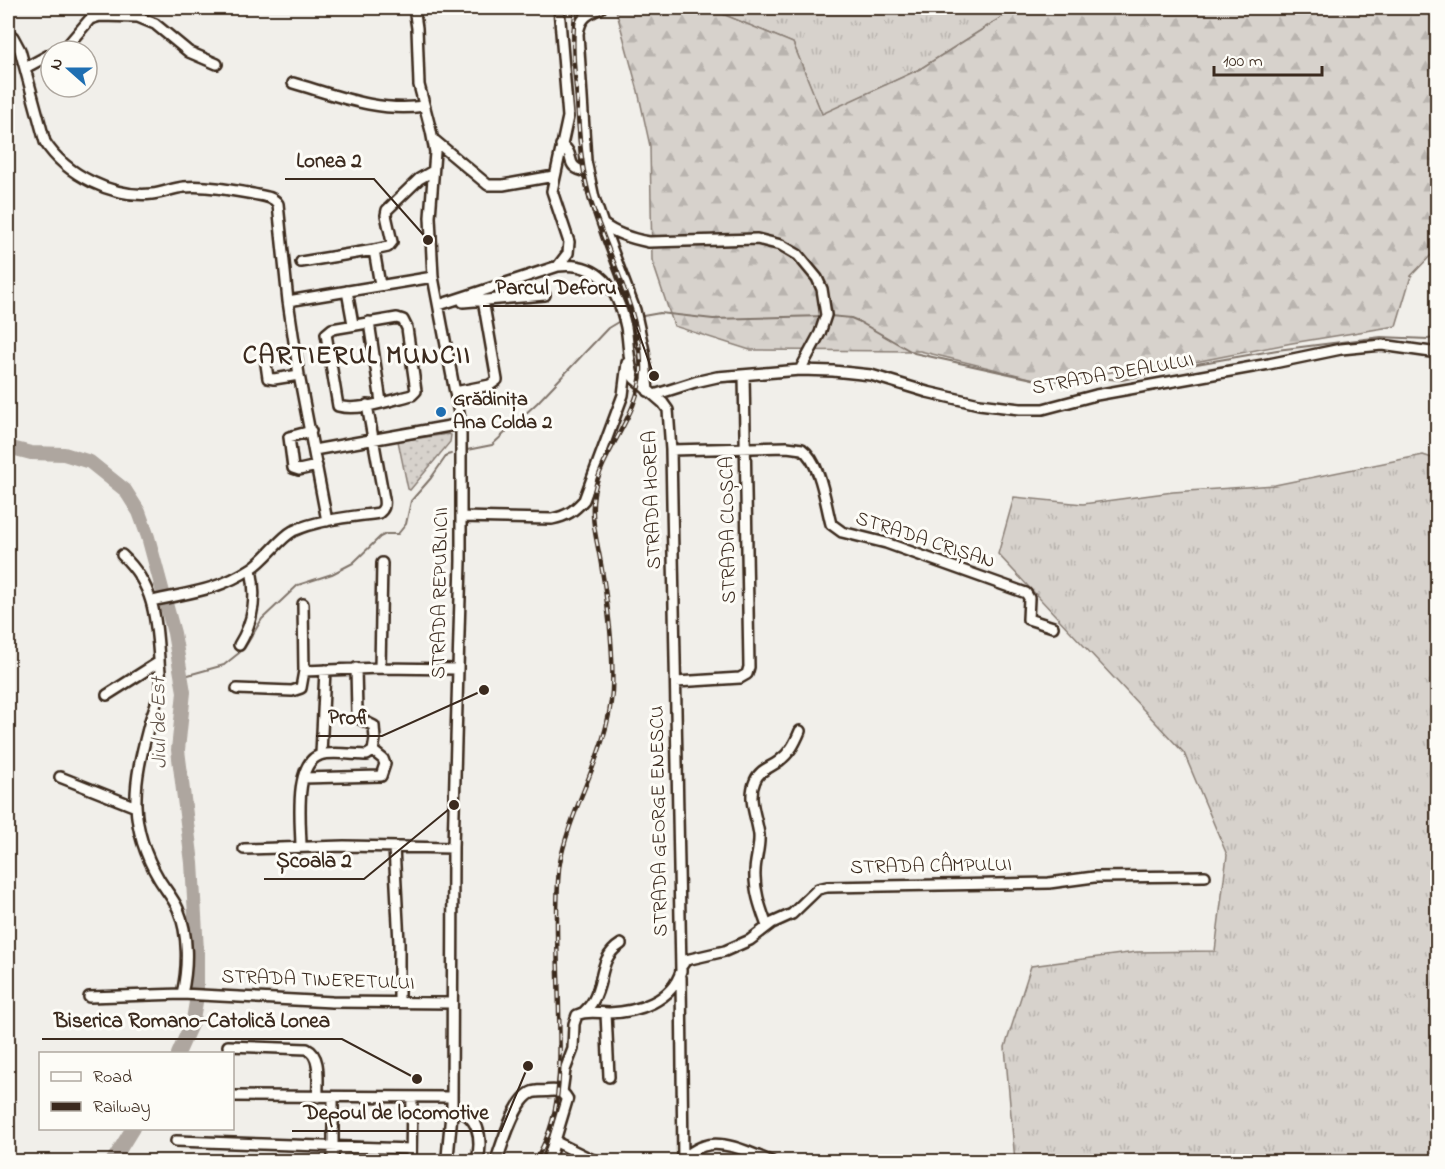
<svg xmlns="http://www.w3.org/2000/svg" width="1445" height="1169" viewBox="0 0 1445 1169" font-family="'Indie Flower',sans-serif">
	<defs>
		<pattern id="grass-tufts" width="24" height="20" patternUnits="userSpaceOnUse" patternTransform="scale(1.5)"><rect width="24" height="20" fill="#d7d2cc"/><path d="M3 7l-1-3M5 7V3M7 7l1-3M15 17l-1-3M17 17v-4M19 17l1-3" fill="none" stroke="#b9b4af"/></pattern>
		<pattern id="forest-firs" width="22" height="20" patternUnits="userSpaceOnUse" patternTransform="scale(1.5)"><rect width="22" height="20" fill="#d7d2cc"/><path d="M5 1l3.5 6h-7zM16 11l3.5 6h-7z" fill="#b9b4af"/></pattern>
		<pattern id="park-dots" width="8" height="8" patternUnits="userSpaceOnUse" patternTransform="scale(1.5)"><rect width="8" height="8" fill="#d7d2cc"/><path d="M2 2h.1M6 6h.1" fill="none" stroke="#b9b4af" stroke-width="1.8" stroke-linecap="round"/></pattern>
	</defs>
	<rect width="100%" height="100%" fill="#f1efea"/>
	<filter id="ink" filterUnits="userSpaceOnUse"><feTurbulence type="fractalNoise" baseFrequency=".0167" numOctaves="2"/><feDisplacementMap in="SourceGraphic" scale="12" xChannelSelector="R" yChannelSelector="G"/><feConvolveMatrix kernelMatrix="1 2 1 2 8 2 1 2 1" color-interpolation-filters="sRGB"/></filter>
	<g filter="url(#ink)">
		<path fill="url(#grass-tufts)" stroke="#897e75" stroke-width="1.5" d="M708 8H1016L920 69 822 115 793 43Z
			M1423 455 1438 460 1437 1161H1015L1005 1047 1031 966 1136 952 1215 951 1227 855 1184 753 998 554 1014 497 1083 504 1173 492 1275 485Z"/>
		<path fill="url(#forest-firs)" stroke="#897e75" stroke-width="1.5" d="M619 8H708L793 43 822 114 920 69 1016 8H1437V249L1411 276 1396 326 1292 343 1200 361 1042 381 920 351 750 350 674 326 652 260 650 146 638 91 616 10Z"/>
		<path fill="url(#park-dots)" stroke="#897e75" stroke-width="1.5" d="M448 434 451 435 450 442 410 490 408 489 398 441Z"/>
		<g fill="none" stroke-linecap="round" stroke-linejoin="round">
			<path stroke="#80746b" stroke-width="2" d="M643 316 660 313 713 319 824 316
				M830 316 851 318 858 321 914 353 1037 380 1075 381 1097 378 1122 380 1185 366 1277 350 1381 337 1428 339 1438 337
				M467 450 492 445 537 403 608 328 618 322
				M181 677 224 665 244 649 262 619 298 585 332 574 353 563 380 537 386 534H398L406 524 411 501 431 478 447 455 451 454"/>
			<path stroke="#aea69f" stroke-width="14" d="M8 447 31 453 64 454 90 462 125 490 139 512 148 537 174 633 184 692 178 750 192 863 197 951V996L193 1020 178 1054
				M112 1162 133 1128"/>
			<g stroke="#3b2a1e" stroke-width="14">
				<path id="minor" d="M414 8 417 28 419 85 431 131 435 152 430 217 433 277 461 424V561L453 848 452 1109
					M601 8C587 14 580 18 578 34L586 161 594 198 607 236 635 310 644 351 648 391
					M8 33 13 37 20 50 45 142C66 175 113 198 152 194 163 193 173 188 184 187 206 185 232 190 253 194 262 196 273 196 278 204L288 301 299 375 327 521
					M57 51 67 46 90 19 100 16 138 17 155 24 189 52 217 64
					M25 68 51 54
					M293 83C335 95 379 113 424 106
					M433 139 488 185H503L554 176
					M561 145C578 154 561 167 588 172
					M603 224C616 234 633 239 649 242L757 239 781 245 798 255 817 278 822 289 826 315 820 333 800 370
					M301 262 374 250
					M558 266C600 261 618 290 626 327 629 344 628 362 634 378L663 403 668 410 671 450 681 971C672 1001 638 1012 609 1013 598 1013 587 1010 577 1015L574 1024 573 1049 565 1070 562 1092
					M380 285 374 250 388 247 392 242 386 215 387 210 419 179 433 171
					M347 291 353 324
					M288 301 433 277
					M463 302 545 295
					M439 305 558 266 568 253 569 242 552 191 568 117 559 8
					M397 318 403 320 407 328 416 391 412 395C391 400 358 412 338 406L326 334 332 329Z
					M369 322 381 402
					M265 357 268 378 274 379 299 375
					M455 392 490 385 497 380 483 300
					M654 395 695 382 717 377 800 370 833 371 871 375 927 392 979 404 1020 409H1043L1096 395 1269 364 1341 349 1382 345 1438 353
					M311 431 289 437 293 468 299 470 317 466
					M314 450 461 424
					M671 450 787 447 802 449C821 463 825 502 831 524L842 532 886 543 1026 593 1029 598 1028 619 1053 627
					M461 517 552 519C567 516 574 511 584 500L623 395 627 363
					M122 555C154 585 156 617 159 659 159 669 162 679 160 690 158 700 153 711 150 721 143 748 135 776 136 805 137 831 146 857 159 879 165 889 173 898 178 909 189 935 188 968 182 994
					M152 601C191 592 217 591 252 568 266 559 280 538 293 531 320 519 351 517 379 513 384 509 385 506 384 499L367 405
					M239 645C254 621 257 597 251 569
					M380 668 382 563
					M304 671 380 668 458 669
					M676 682 740 678 747 674 749 667 744 375
					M237 689 292 691 301 688 304 671 303 604
					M107 695 159 662
					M321 754 325 670
					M60 777 136 807
					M303 778 381 776 385 764 383 759 373 751
					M301 847C301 825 293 764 320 755 331 751 354 755 367 755L373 751 375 739 374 726 360 719 357 713 356 668
					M394 847 399 943V1002
					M244 849 344 846 453 848
					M767 926C761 909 754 891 755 872 755 860 760 848 759 835 757 817 747 799 755 781 760 769 770 768 779 761 790 753 795 743 800 731
					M681 967 686 960 725 951 750 940 772 923 792 914 818 889 827 887 1049 883 1094 877 1205 876
					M681 977 683 1162
					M89 997 182 994 332 1002 452 1003
					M584 1012C587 1009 591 1005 593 1001 605 981 598 958 621 944
					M606 1013 609 1077
					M228 1046 307 1049C322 1056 317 1082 318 1097
					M232 1096 452 1097
					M176 1141 411 1149
					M554 1141 597 1162
					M683 1158C690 1153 696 1148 704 1146 724 1139 753 1154 772 1162
					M333 1162V1097
					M411 1162 412 1097"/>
			</g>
			<g stroke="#3b2a1e" stroke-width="15">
				<path id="major" d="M447 1162 452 1109C479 1112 483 1139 477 1162
					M496 1162C502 1145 515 1098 533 1092 537 1091 543 1091 547 1091 556 1090 562 1090 567 1099L548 1162"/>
			</g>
			<use href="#minor" stroke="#fdfcf7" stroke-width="9"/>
			<use href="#major" stroke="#fdfcf7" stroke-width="10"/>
			<g stroke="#3b2a1e" stroke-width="4.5">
				<path id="rail" d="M534 1162C564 1117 560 1061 559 1010 558 963 555 915 559 868 569 807 608 754 612 691 614 649 608 606 601 564 597 540 590 518 594 493 602 450 640 414 641 370 642 315 609 257 592 205 581 171 579 134 577 98 574 68 571 38 576 8"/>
			</g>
			<use href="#rail" stroke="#fdfcf7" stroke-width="2" stroke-dasharray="7" stroke-linecap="butt"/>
		</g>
	</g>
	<circle fill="#1f6fb2" stroke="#fdfcf7" stroke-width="2" cx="441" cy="412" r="6"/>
	<g text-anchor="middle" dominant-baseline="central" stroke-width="6" stroke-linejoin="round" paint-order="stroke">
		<g font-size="20" fill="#3b2a1e" stroke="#fdfcf7">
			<text transform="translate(1113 375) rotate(-10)">STRADA DEALULUI</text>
			<text transform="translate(653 500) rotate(-92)">STRADA HOREA</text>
			<text transform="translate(729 530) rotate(-91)">STRADA CLOȘCA</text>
			<text transform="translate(925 541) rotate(18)">STRADA CRIȘAN</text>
			<text transform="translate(441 593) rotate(-89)">STRADA REPUBLICII</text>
			<text transform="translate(660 821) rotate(-91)">STRADA GEORGE ENESCU</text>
			<text transform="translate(931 867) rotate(-1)">STRADA CÂMPULUI</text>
			<text transform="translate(318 981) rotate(2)">STRADA TINERETULUI</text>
		</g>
		<g font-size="20" font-weight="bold" fill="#3b2a1e" stroke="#fdfcf7" text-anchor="start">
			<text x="453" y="400">Grădinița<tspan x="453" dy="23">Ana Colda 2</tspan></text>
		</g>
		<g font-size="21" font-style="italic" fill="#63554b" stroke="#fdfcf7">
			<text transform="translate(160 723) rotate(-91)">Jiul de Est</text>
		</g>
		<g font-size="26" font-weight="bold" letter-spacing="1.5" fill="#3b2a1e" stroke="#fdfcf7">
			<text x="357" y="357">CARTIERUL MUNCII</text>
		</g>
	</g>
	<path fill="none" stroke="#3b2a1e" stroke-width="2" d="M428 240L374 179H285M654 376L629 306H483M484 690L382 736H316M454 805L364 879H264M417 1079L342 1039H42M528 1066L501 1131H292"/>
	<g fill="#3b2a1e" stroke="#fdfcf7" stroke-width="2">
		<circle cx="428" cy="240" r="6"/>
		<circle cx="654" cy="376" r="6"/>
		<circle cx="484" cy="690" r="6"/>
		<circle cx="454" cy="805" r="6"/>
		<circle cx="417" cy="1079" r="6"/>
		<circle cx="528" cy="1066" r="6"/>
	</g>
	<g font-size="21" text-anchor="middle" font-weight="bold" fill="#3b2a1e" stroke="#fdfcf7" stroke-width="6" stroke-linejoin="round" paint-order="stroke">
		<text x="329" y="167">Lonea 2</text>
		<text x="556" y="294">Parcul Deforu</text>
		<text x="349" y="724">Profi</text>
		<text x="314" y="867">Școala 2</text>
		<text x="192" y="1027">Biserica Romano-Catolică Lonea</text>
		<text x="396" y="1119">Depoul de locomotive</text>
	</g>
	<rect width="1445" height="1169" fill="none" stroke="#fdfcf7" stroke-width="30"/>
	<rect x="15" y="15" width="1415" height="1139" fill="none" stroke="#3b2a1e" stroke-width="2" filter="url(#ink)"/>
	<rect x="39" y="1052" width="195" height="78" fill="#fdfcf7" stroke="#afa8a0" stroke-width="1.5"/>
	<rect x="51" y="1072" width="30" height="9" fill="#fdfcf7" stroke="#afa8a0" stroke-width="1.5"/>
	<text x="93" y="1082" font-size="18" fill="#3b2a1e">Road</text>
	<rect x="51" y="1102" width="30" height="9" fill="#3b2a1e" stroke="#afa8a0" stroke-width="1.5"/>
	<text x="93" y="1112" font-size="18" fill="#3b2a1e">Railway</text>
	<g transform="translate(69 69) rotate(291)"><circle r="28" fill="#fdfcf7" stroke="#afa8a0" stroke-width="1.5"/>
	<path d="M0-4.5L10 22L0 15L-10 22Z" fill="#1f6fb2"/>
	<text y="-9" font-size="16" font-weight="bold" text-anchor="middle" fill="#3b2a1e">N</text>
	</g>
	<path d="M1214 66v9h108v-9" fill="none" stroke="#3b2a1e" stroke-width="3"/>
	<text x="1223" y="66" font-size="18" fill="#3b2a1e" stroke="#fdfcf7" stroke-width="4.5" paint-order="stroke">100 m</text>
</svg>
